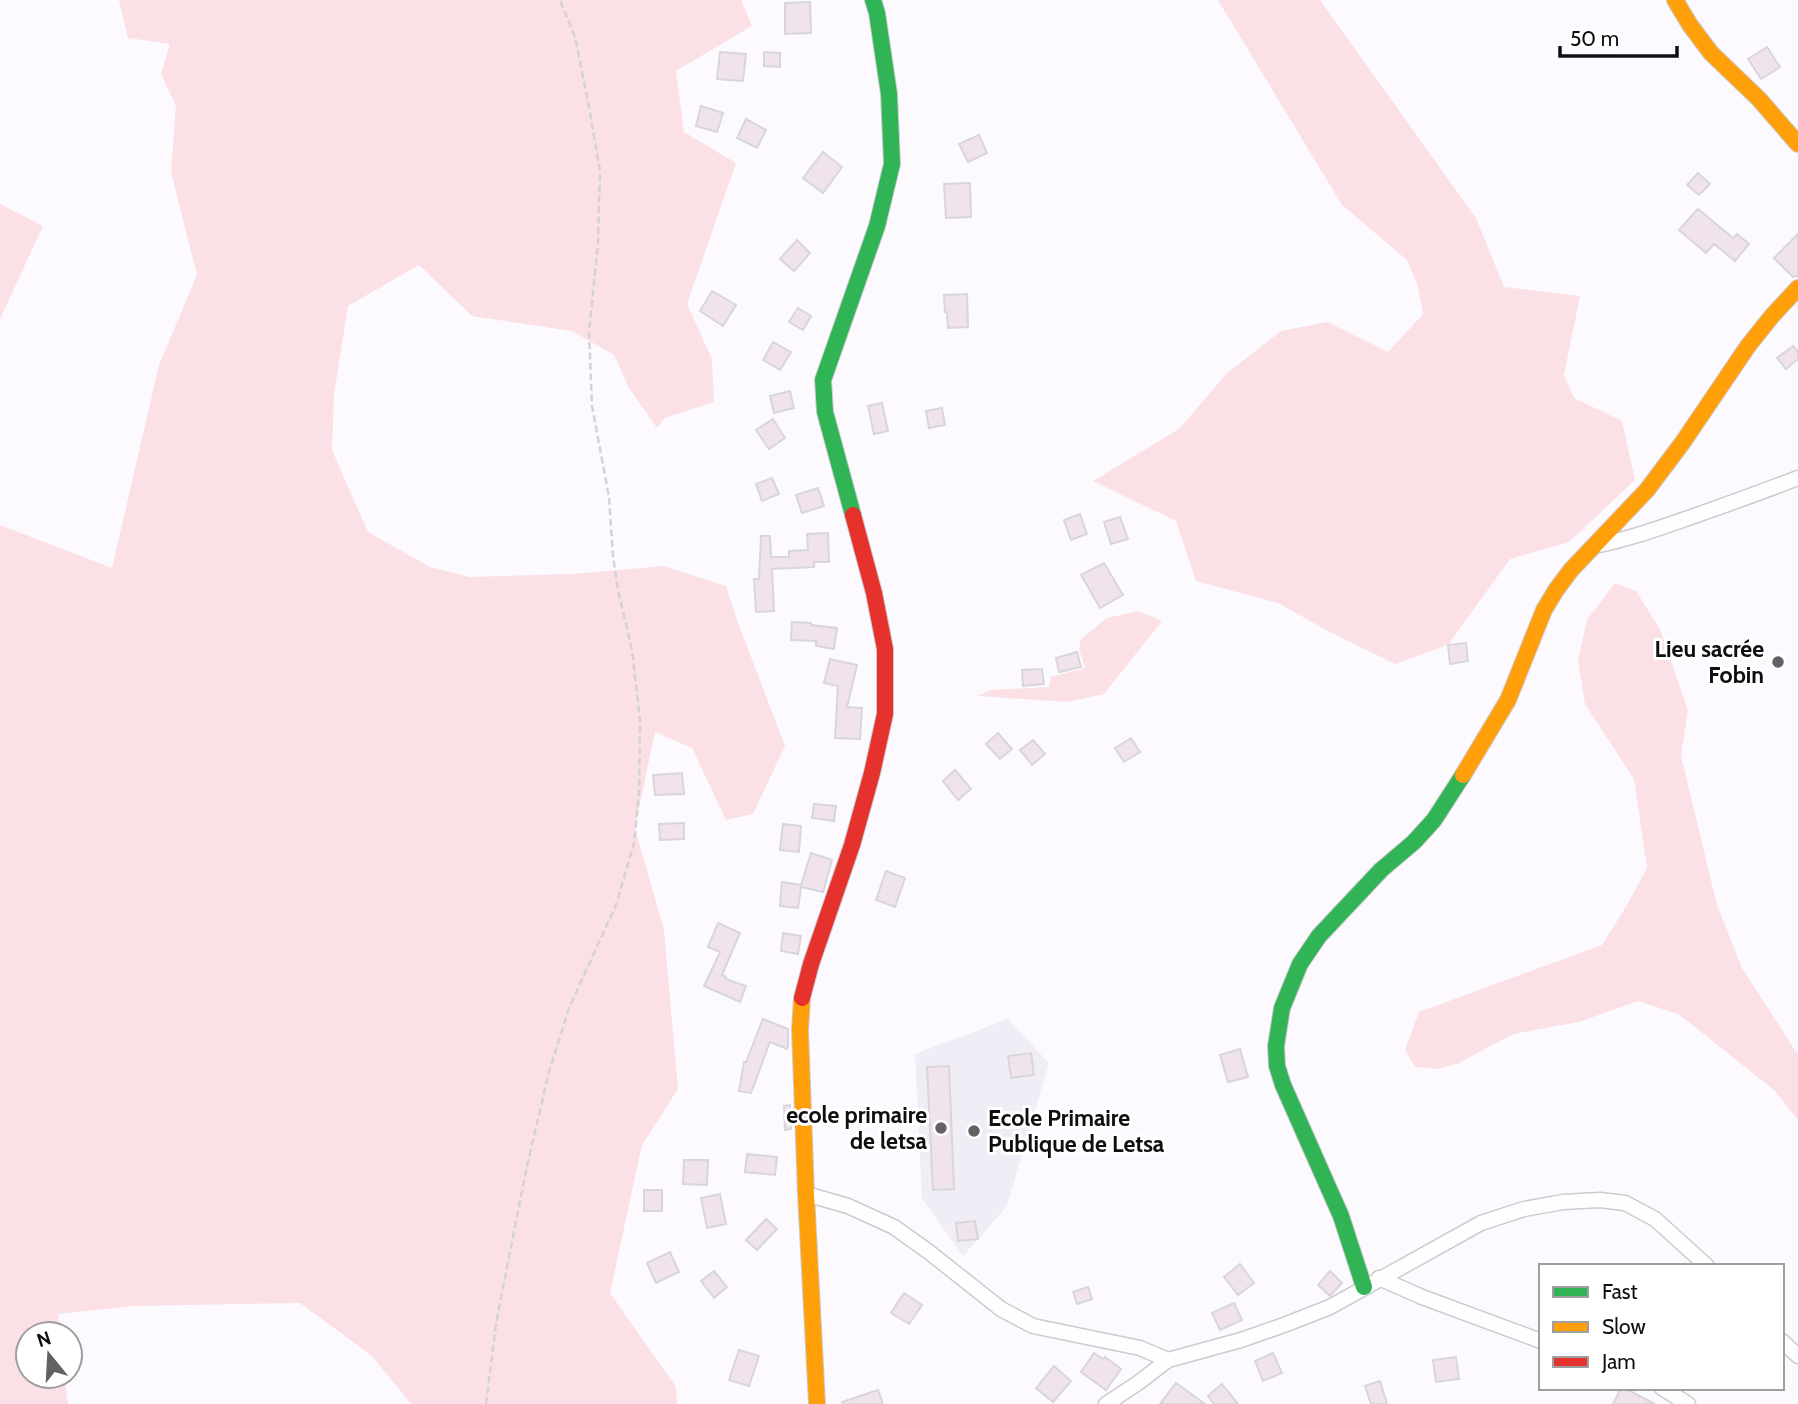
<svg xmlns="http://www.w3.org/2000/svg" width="1798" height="1404" viewBox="0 0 1798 1404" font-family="Cabin,sans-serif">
	<rect width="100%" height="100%" fill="#fcfafe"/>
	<path fill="#f0edf6" d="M1008 1019 1049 1063 1007 1206 963 1256 922 1199 915 1054Z"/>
	<path fill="#fbe1e6" d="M119 0H741L752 26 676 71 684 132 736 163 687 304 712 359 714 402 665 418 657 428 629 388 614 355 572 331 472 316 419 265 348 306 334 394 332 450 368 532 430 567 469 577 572 574 664 566 726 586 737 620 785 746 753 814 726 820 692 748 655 732 635 828 664 930 678 1089 642 1145 610 1293 676 1387 677 1404H411L372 1356 300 1303 133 1306 58 1314 60 1334H28V1376H64L68 1404H0V525L112 568 159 365 197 275 171 172 176 106 161 74 170 44 128 38Z
		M1218 0H1320L1476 218 1504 287 1580 296 1564 375 1574 398 1622 421 1635 480 1569 542 1510 559 1448 645 1395 664 1328 631 1278 603 1196 581 1176 521 1093 481 1179 429 1227 373 1281 331 1327 322 1388 352 1423 314 1418 286 1407 260 1342 205Z
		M0 204 43 226 0 319Z
		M1615 583 1636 591 1660 629 1688 710 1681 756 1717 905 1742 968 1798 1055V1120L1774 1090 1694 1026 1678 1014 1638 1001 1579 1022 1513 1034 1457 1064 1437 1069 1415 1067 1405 1050 1419 1012 1602 945 1627 905 1647 868 1634 779 1585 704 1578 660 1587 620Z
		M1139 611 1162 621 1104 694 1067 702 977 696 991 690 1049 687 1051 677 1085 668 1079 649 1081 639 1107 618Z"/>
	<path fill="#f0e3ee" stroke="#d8d6d8" stroke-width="2" d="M810 2 811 33 785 34V3Z
		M1767 47 1780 67 1761 79 1748 59Z
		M720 52 746 54 743 81 717 79Z
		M764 52 780 53V67L764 66Z
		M701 106 723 113 717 132 696 126Z
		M746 119 766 130 757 148 737 138Z
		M979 135 987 153 968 162 959 144Z
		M823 152 842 167 823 193 803 178Z
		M1698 173 1710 184 1699 195 1687 185Z
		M970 183 971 217 946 218 944 184Z
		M1698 209 1733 238 1737 234 1749 244 1735 261 1714 244 1706 253 1679 230Z
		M1798 234V276L1793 277 1774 258Z
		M797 240 810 253 794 271 780 259Z
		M712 291 736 305 723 326 700 311Z
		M967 294 968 327 948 328 947 312H945L944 295Z
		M798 308 811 316 803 330 789 322Z
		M773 342 791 352 780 370 763 360Z
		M1793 346 1798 352V359L1786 369 1777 358Z
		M790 391 794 408 774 413 770 396Z
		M882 403 888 431 874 434 868 406Z
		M942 408 945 425 929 428 926 411Z
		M773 419 785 438 769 449 756 430Z
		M772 478 779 494 762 501 756 484Z
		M818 488 824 506 802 513 796 495Z
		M1080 514 1087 534 1071 540 1064 520Z
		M1120 517 1128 539 1111 544 1104 522Z
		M828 533 829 562H814V567L772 569 774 611 756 612 754 579H759L761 536H770L771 557H789V551L808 550 807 534Z
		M1104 563 1123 595 1100 608 1081 575Z
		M792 622 811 623V625L837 628 834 649 816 646V641L791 640Z
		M1466 643 1468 661 1450 664 1448 645Z
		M1077 652 1081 667 1059 672 1056 658Z
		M830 659 857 665 847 707 862 708 860 739 835 738 838 686 824 683Z
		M1042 669 1044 684 1023 686 1022 670Z
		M998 733 1012 749 1000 759 986 744Z
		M1131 738 1140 752 1124 762 1115 748Z
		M1033 740 1045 754 1032 765 1020 750Z
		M955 770 971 789 958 800 943 781Z
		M682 773 684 794 655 795 653 775Z
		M814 804 836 806 834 821 812 818Z
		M684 823V839L660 840 659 824Z
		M783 824 801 826 799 852 780 850Z
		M811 853 832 860 823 892 801 887 798 908 780 906 782 882 801 885Z
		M886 871 905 878 895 907 876 900Z
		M718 923 740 933 722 975 726 977V979L746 986 740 1002 704 986 720 952 708 947Z
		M783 933 801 936 798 954 781 951Z
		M763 1019 788 1029V1046L787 1049 770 1042 751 1093 739 1091 744 1062H746Z
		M1240 1049 1248 1077 1228 1082 1220 1055Z
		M1031 1053 1034 1075 1011 1078 1008 1056Z
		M949 1066 954 1189 933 1190 927 1067Z
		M790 1105 791 1129 785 1130 784 1106Z
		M747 1154 777 1157 775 1175 745 1172Z
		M684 1160H708L707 1185 683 1184Z
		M644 1190H662V1211H644Z
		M720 1194 726 1224 707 1228 701 1198Z
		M766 1219 777 1229 757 1250 746 1240Z
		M975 1221 978 1239 958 1241 956 1223Z
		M670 1252 679 1272 656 1283 647 1263Z
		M1240 1264 1254 1283 1238 1295 1224 1277Z
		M714 1271 727 1287 714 1298 701 1281Z
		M1330 1271 1342 1283 1330 1296 1318 1285Z
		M1088 1287 1092 1299 1077 1304 1073 1292Z
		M904 1293 922 1305 909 1324 891 1313Z
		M1234 1303 1242 1320 1220 1330 1212 1313Z
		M739 1350 759 1356 749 1386 729 1380Z
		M1094 1353 1103 1359 1105 1357 1121 1369 1106 1390 1081 1372Z
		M1273 1353 1282 1373 1263 1381 1255 1361Z
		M1456 1357 1459 1379 1436 1382 1433 1360Z
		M1054 1366 1071 1381 1053 1402 1036 1388Z
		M1380 1381 1387 1404H1371L1365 1386Z
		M1176 1383 1205 1404H1160Z
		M1222 1384 1238 1404H1214L1208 1396Z
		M1621 1388H1624L1655 1404H1613Z
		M878 1390 883 1404H843L842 1402Z"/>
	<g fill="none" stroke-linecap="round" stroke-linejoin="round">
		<g stroke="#cccbce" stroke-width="17">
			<path id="street" d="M1594 546C1630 539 1662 527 1697 515 1731 503 1764 491 1798 478
				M806 1194 848 1206 894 1227 929 1252 1001 1309 1033 1326 1140 1348 1168 1360
				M1379 1278 1422 1297 1541 1341
				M1782 1341 1798 1356
				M1662 1388 1688 1404
				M1106 1404 1138 1383 1168 1360 1241 1340 1284 1325 1330 1307 1481 1223 1524 1209 1563 1202 1600 1200 1625 1203 1655 1219 1707 1266"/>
		</g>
		<g stroke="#cccbce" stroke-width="18">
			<path id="fast" d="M853 515 825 412 823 380 877 226 892 164 889 94 877 13 873 0
				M1364 1287 1341 1216 1283 1085 1277 1066 1276 1046 1282 1008 1300 964 1319 936 1381 870 1414 842 1434 820 1463 775"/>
		</g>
		<g stroke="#cccbce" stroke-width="18">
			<path id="slow" d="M1675 0 1690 25 1711 53 1759 99 1798 144
				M1463 775 1508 700 1544 610 1556 590 1571 570 1647 490 1683 442 1748 346 1772 316 1798 288
				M802 998 800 1030 806 1194 817 1404"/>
		</g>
		<g stroke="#cccbce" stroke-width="18">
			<path id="jam" d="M802 998 811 964 852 845 872 773 885 714V649L874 593 853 515"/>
		</g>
		<path stroke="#d3d3d4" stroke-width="2.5" stroke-dasharray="7 3.5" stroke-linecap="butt" d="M486 1404 496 1324 508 1262 527 1166 549 1072 569 1008 616 905 634 843 639 793 640 720 632 650 618 590 613 556 609 497 592 406 589 332 598 244 600 171 589 107 575 37 560 0"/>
		<use href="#street" stroke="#fffeff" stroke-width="14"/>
		<use href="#fast" stroke="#30b455" stroke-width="16"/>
		<use href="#slow" stroke="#ff9f0a" stroke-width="16"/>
		<use href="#jam" stroke="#e5322d" stroke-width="16"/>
	</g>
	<g fill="#626164" stroke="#fff" stroke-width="2.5">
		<circle cx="1778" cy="662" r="7"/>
		<circle cx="941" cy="1128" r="7"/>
		<circle cx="974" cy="1131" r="7"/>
	</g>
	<g text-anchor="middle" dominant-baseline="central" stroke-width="6" stroke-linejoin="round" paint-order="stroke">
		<g font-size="23" font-weight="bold" fill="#0f0f11" stroke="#fff" text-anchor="end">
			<text x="1764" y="649">Lieu sacrée<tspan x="1764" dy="26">Fobin</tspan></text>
			<text x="927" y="1115">ecole primaire<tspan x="927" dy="26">de letsa</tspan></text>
			<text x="988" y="1118" text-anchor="start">Ecole Primaire<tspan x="988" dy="26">Publique de Letsa</tspan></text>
		</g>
	</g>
	<rect x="1539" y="1264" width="245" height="126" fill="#ffffff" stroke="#9f9fa0" stroke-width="2"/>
	<rect x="1553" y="1287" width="35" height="10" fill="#30b455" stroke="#9f9fa0" stroke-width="2"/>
	<text x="1602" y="1299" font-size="21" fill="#0f0f11">Fast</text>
	<rect x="1553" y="1322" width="35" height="10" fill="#ff9f0a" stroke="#9f9fa0" stroke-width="2"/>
	<text x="1602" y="1334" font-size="21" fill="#0f0f11">Slow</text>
	<rect x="1553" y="1357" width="35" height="10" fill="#e5322d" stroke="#9f9fa0" stroke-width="2"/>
	<text x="1602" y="1369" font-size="21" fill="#0f0f11">Jam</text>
	<g transform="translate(49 1355) rotate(342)"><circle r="33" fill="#ffffff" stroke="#9f9fa0" stroke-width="2"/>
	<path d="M0-5L12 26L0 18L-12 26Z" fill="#626164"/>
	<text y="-10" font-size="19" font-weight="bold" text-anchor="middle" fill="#0f0f11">N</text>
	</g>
	<path d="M1560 46v10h117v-10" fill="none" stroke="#0f0f11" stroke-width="3.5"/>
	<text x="1570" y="46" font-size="21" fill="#0f0f11" stroke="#ffffff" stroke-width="5" paint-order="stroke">50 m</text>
</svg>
